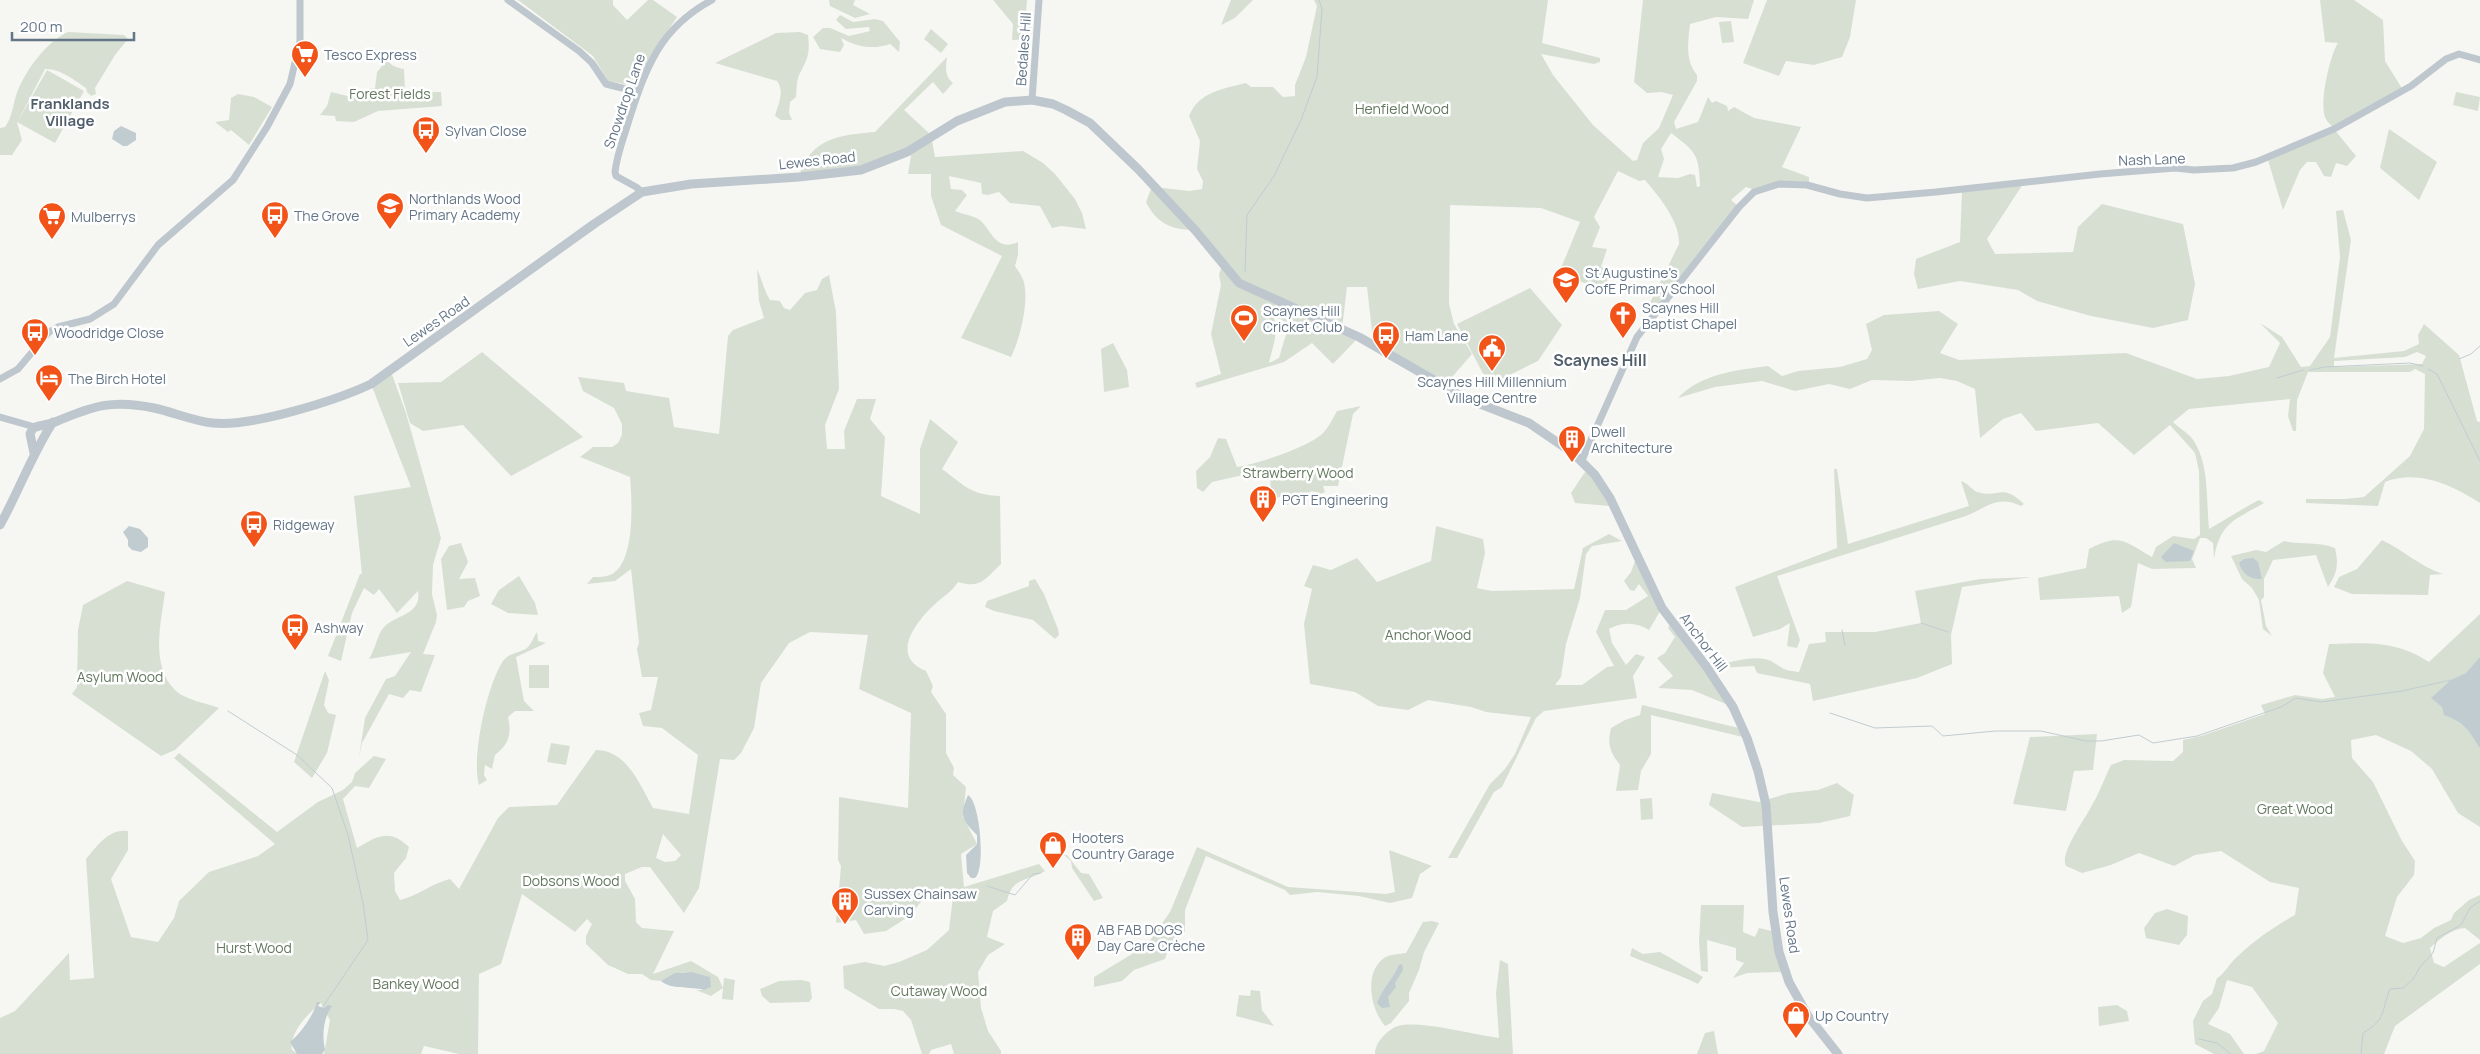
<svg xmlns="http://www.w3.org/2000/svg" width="2480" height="1054" viewBox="0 0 2480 1054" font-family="Manrope,sans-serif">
	<rect width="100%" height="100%" fill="#f6f7f2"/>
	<path fill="#d7dfd3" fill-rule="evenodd" d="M518 0H613V5L627 20 648 0H653L677 17 649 59 636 86 608 81 593 56Z
		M829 0H855L853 5 870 14 855 18 830 6Z
		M993 0H1027L1026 13 1032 20 1031 39 1012 40 1013 24Z
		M1231 0H1253L1235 18 1221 25Z
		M1314 0H1548L1542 43 1600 58V62L1594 64 1541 54 1553 75 1593 125 1633 161 1637 160 1643 143 1659 128 1673 95 1662 92 1647 93 1634 82 1643 0H1754L1748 19 1716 17 1690 24C1688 42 1685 61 1697 75V81L1674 122 1676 129 1698 122 1708 97 1712 103 1716 101 1727 106 1728 111 1734 107 1754 118 1801 127 1782 167 1809 177V182L1784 181 1752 189 1746 187 1731 200 1739 207 1652 313 1646 311 1679 244C1680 221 1659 197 1645 180L1639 181 1618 171 1594 217 1600 227 1592 247 1607 249 1601 267 1612 272 1602 290 1559 273 1580 222 1541 208 1450 205 1449 304 1454 324 1472 354 1446 384 1373 340 1367 287H1347L1342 329 1359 337 1333 364 1312 343 1284 362 1197 388 1195 383 1221 374 1211 334 1221 285 1219 275 1222 265 1196 230C1172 230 1157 224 1146 202L1151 189 1155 187 1189 191 1202 189 1203 181 1197 169 1200 141 1189 116C1199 92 1222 89 1246 83L1251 87H1273L1283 97 1295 96V85L1306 57 1317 6ZM1671 133C1696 152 1699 154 1700 186L1697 187 1695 175 1690 174 1678 178 1658 177 1664 159 1661 149ZM1260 308 1289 324 1279 358 1269 363C1272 348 1279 334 1274 318L1261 311Z
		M1767 0H1856L1850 37 1842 57 1814 65 1786 61 1779 76 1743 63Z
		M2320 0H2354L2383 20 2385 61 2403 90 2334 129 2356 156 2347 166 2336 163 2331 177 2324 176 2316 162H2307L2300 170 2283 210 2268 160 2334 128C2331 125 2327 122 2326 119 2318 106 2330 55 2338 43L2325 42Z
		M840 15 853 22 875 19 883 21 900 42 899 52 890 44C873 50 857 47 841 38L844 45 840 52 820 49 813 37 823 28H830L849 36 870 31 869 27 846 29 836 20Z
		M1731 21 1734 42 1722 43 1719 22Z
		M931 29 948 44 941 53 924 39Z
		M68 32 124 35 128 39 115 55 95 88 96 94 91 96 87 92 86 88C76 81 59 68 45 69L18 121 47 70 84 91 55 143 17 122 22 140 12 155H0V128L5 127C13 116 13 102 18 90 27 69 46 42 68 32Z
		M800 32 808 35C810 53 808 58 800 73 796 80 797 90 796 97L790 102 789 113 792 120H781L775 116C778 104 785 92 777 81L715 63 776 33Z
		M376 52 386 57C389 65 396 68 404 69L405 92H441L442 106 378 111 354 122 336 121 335 116 320 115 327 106 331 92 364 100 367 89 375 88 377 72 382 66 379 59 371 55Z
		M947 57C946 67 944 76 953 83L943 94 933 82 904 110 931 135 935 157 1023 151 1043 163 1055 174 1075 199 1082 213 1086 229 1061 226 1052 228 1040 206 1010 203 999 192 988 195 982 194 981 183 949 176 951 189 962 190 967 195 955 211C962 214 976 216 981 221 992 232 997 252 1018 242V255L1015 266C1018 271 1023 277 1024 283 1029 302 1020 339 1011 357L961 338 1002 256 941 225 931 196V174H908L911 156 907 152 861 170 799 177C810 138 839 135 875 132Z
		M2456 92 2480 97 2478 111 2453 105Z
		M238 94 254 97 272 107 249 145 231 130 228 132 215 122 229 120 231 98Z
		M2389 129 2437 162 2419 200 2380 168Z
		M2023 184 1987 239 1995 254 2073 252 2078 227 2102 204 2183 224 2195 284 2188 320 2153 328 2091 316 2037 301 2018 290 1960 281 1918 289 1914 274 1916 259 1960 242 1962 191Z
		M2343 210 2351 240 2334 358 2404 351 2419 344 2418 335 2424 324 2459 355 2477 421 2480 422V503C2452 485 2418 469 2385 482L2378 506 2306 503V499H2345L2364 497 2410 456 2424 429 2425 374 2415 369 2410 372H2308L2297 400 2296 431H2293L2288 416 2290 399 2189 409 2173 422C2178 427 2186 432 2191 437 2210 461 2206 500 2209 529L2253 503 2259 500 2264 503C2235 520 2220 522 2214 559L2213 543 2206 538H2200L2192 559 2196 568 2152 569 2138 563 2131 607 2122 613 2119 596 2040 600 2038 578 2086 568 2089 549C2120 533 2124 541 2152 557L2156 547 2173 536 2194 539 2200 535 2199 471 2195 453 2170 425 2134 455 2098 423 2036 431 2021 413 2003 419 1980 438 1975 389 1957 381 1940 378 1911 381 1872 380 1850 389 1829 384 1795 391 1762 381 1715 387 1678 398C1700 374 1737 370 1768 366L1782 376 1798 371 1840 367 1867 359 1872 350 1866 324 1884 315 1939 311 1958 324 1940 353 1959 360 2126 353 2197 379 2229 376 2269 367 2280 343 2260 323 2282 337 2301 367 2310 366 2330 337 2340 257 2336 211ZM2417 352 2426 356 2422 364 2334 367V361L2405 357Z
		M757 269C762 280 764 290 770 300L780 301 784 308 790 310 805 293 817 290 822 279 829 275 836 312 839 389 825 425 827 449H845L844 431 857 399H876L870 419 885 437 881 496 920 514V449L930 419 958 442 942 469C965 486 971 495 1000 496L1001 564C985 579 981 589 958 582 951 593 942 597 933 606 913 625 891 657 926 671L933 686 931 692 946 714V753L954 768 953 775 966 787 963 817 977 844 961 854 964 887 1039 864 1045 871C1026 882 1012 877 1007 901L993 911 987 937 1005 944 988 955 978 972 981 1008 988 1031 1001 1051V1054H954L951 1044 931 1050 929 1054H922L911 1020 903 1011 894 1009H879L844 988 843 966 865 962 884 966 899 962 927 950 949 930 954 888 933 893 922 900 911 915 886 931 864 934 856 920 836 923 841 866 838 860 839 797 908 808 911 713 859 689 868 635 810 632 789 643 761 683 754 728 741 753 734 760 720 759 699 888 684 913 650 867H642L625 874V881L635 899 636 922 642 928 674 931 653 974 691 961 718 977 723 988 724 978 735 980 733 1000 722 999 723 988 711 996 696 990H704L691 972H682L661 981 651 980 642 974H628L608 965 586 944V936L592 924 587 919 575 932 522 894 501 964 479 974 478 1054H459L424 1046 421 1054H324L330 1020 321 1003C308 1013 289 1033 292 1050L298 1054H0V1018L15 1011 69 953 70 980 94 978 86 859C97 846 109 828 128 831V850L111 879 131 937 158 942 174 918 179 901 209 872 258 856 275 844 174 758 179 753 277 832 318 802 343 790 352 782 355 773 374 756 386 759 369 788 355 786 343 799 357 848C377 836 390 828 409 847L406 858 394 873 395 891 400 900C418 896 432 883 450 879L459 889 498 818 509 807 557 805 596 750C627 750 640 785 653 808L689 814 698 755 662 728 643 726 639 713 651 710 658 677H642L637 649 639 643 631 569 615 581 587 584 593 577C600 577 609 577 615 572 635 556 632 500 630 477L580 457 593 447H612L618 443 622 435V424L614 408 583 391 578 377 624 383 626 391 669 398 674 427 719 434 728 336 733 330 764 318 759 301ZM663 834 681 855 675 861 665 862 656 858Z
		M1530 288 1562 325 1538 361 1489 385 1457 324Z
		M1113 343 1127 370 1129 387 1104 392 1101 349Z
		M482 352 583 437 511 476 463 425 423 431 410 423 398 383 441 382Z
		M390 369 406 413 441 538 433 565 432 594 437 615 436 622 423 654 435 655 421 692 410 690 403 698 389 694 362 743 359 757 365 718 386 679 395 676 411 652 369 659C375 650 377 635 384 627 397 614 422 615 418 591L397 613 379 589 374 595 364 588 352 613 341 661 328 656 360 574H362L354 496 411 487 371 384Z
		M1361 406 1353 414 1338 486H1323L1325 492 1320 494 1312 491 1287 505 1284 496 1271 499 1270 469 1212 482 1203 492 1197 488 1196 471 1210 457 1218 438 1226 439 1237 467C1257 464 1309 447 1323 433 1329 427 1333 418 1337 411Z
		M1834 469H1837L1848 544 1969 506 1961 481C1968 483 1971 489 1977 492 2000 499 2001 482 2024 504L2021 506C1997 495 1988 507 1966 516L1777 576 1800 640 1797 648 1787 646 1790 623 1780 629 1753 637 1735 587 1837 548Z
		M1585 472 1592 476 1610 506 1575 503 1571 493Z
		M1436 526 1483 539 1485 553 1477 588 1492 591 1574 589 1583 548 1609 534 1622 541 1592 546 1586 554 1580 598 1566 644 1561 677 1555 685H1582L1607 667 1614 666 1596 632 1605 610H1626L1648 596 1639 584 1634 591 1630 590 1624 581 1631 572 1636 558 1662 608 1649 630C1636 622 1622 622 1609 629L1612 643 1626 665 1636 654 1645 657 1633 676 1637 698 1544 711 1536 718 1502 787 1494 792 1457 858H1448L1490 784 1505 769 1515 754 1531 717 1486 712 1471 707 1428 700 1408 710 1378 706 1355 692 1310 684 1304 624 1312 589 1304 586 1313 565 1331 570 1357 558 1377 582 1431 561Z
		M2382 540C2403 550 2421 567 2443 574L2430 575 2428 595 2352 594 2334 587 2339 577 2357 569Z
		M2284 541C2301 545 2319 541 2335 548 2339 565 2337 573 2328 587L2316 555 2273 560 2264 579V597L2261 600 2266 626 2272 636 2263 629 2259 600 2252 588 2242 579 2231 556 2256 550 2266 552Z
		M461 543 468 562 459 579 475 578 480 596 468 601 464 607 447 610 441 559 449 546Z
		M519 576 535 603 538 615 508 613 491 604 499 590Z
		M2032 577 1962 587 1951 635 1952 664 1917 678 1813 701 1810 684 1757 673 1754 666 1718 668 1717 666C1729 662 1758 654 1771 661 1785 669 1781 670 1799 672L1809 644 1826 642 1825 632H1875L1921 623 1915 591 1980 579Z
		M1035 579 1044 594 1058 629 1059 635 1055 639 1033 620 994 611 985 607 987 601 1029 586V581Z
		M127 581 165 592C161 623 150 665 175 690 185 700 206 703 219 708L175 750 161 756 72 694 77 687 78 630 83 605Z
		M2480 614V827L2458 813 2432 769 2411 751 2376 735 2351 740 2352 758 2373 782 2402 841 2415 861 2414 875 2397 897 2385 936 2403 943 2421 938 2434 928 2451 920 2454 913 2469 900 2480 895V940L2465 928C2451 929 2440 939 2430 948L2434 963 2444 967 2480 943V964L2395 1026 2384 1054H2256L2264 1051 2278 1023 2252 987 2227 980 2219 1008 2208 1024 2230 1034 2244 1054H2214L2195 1044 2193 1021 2203 1001 2212 994 2217 978C2225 974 2230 962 2238 956 2256 939 2274 927 2295 915L2299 888 2270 882 2221 851 2195 855 2174 866 2139 853 2111 865 2082 873 2066 866C2059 854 2085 819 2091 807 2099 794 2104 779 2111 765L2124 760 2173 761 2183 752V740L2201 736 2265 714 2261 705 2295 695 2322 699 2335 697 2323 673 2329 644C2369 643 2394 640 2429 662Z
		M1671 622 1733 707 1692 690 1658 688 1673 676 1657 658 1665 653 1675 637 1668 628Z
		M537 632 538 641 546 643 516 657 524 701 534 711H515L508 717C512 734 509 744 495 755L492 769 485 765 484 775 487 780 479 785C471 757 487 685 503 661 508 653 520 653 527 648 531 645 534 636 537 632Z
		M529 665H549V688H529Z
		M325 671 329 680 324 705 328 713 336 715 327 753 312 778 294 762Z
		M1642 705 1743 729 1747 738 1651 715V754L1641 771 1638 790 1616 791 1620 765C1610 752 1607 744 1611 728L1625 720 1640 715Z
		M2097 734 2093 770 2074 771 2066 811 2013 804 2030 737Z
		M551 743 570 746 566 765 547 762Z
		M1837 783 1854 795 1850 816 1819 823 1742 827 1709 805 1712 793 1759 802 1789 793 1818 790Z
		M1652 798 1653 819 1641 820 1640 799Z
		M1197 847 1288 887 1386 894 1395 892 1389 850 1432 866 1420 874 1412 898 1390 903 1359 896 1317 892 1290 895 1285 890 1206 856 1185 910V932L1169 947 1165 959 1134 970 1122 981 1094 987V977L1147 945 1170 912Z
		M1064 855H1067L1081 873 1089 874 1103 898 1094 901 1072 868 1071 861Z
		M1701 905H1744L1743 932 1755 937 1759 928 1776 932 1784 972 1747 973 1733 978 1744 963 1736 960V948L1707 940 1708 972 1701 971 1699 941Z
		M2167 909 2188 916 2187 935 2179 945 2146 938 2144 928 2155 913Z
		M1432 921 1439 923 1424 952 1419 970 1409 993V1001L1391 1023 1385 1026C1371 1010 1363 973 1384 958 1390 954 1399 954 1406 953L1423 922Z
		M1632 948 1643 954 1660 952 1703 977 1698 984C1676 973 1653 966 1630 956Z
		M1500 960 1508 964 1513 1054H1375C1375 1042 1387 1030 1398 1026 1420 1020 1474 1035 1499 1038L1496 993Z
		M801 980 810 982 812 998 809 1002 770 1003 762 996 760 989 779 981Z
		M1251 990 1260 991 1262 1010 1274 1026 1236 1016 1239 995 1250 996Z
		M2117 1005 2127 1011 2129 1021 2099 1026 2098 1007Z
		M1714 1031 1718 1054H1697L1705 1033Z"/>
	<path fill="#c1ccd1" d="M121 126 136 133V140L127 146H123L112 139 114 131Z
		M129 526 140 529 148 538V547L141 552 132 550 128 546V540L123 532Z
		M2174 543 2194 551 2190 561 2166 562 2161 557Z
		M2253 558 2258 562 2262 579C2251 580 2242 574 2239 563L2244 559Z
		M2480 657V748C2468 730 2466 723 2444 715L2442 707 2431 698 2451 680 2466 673Z
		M968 795C980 801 986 869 975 878H971L967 873 966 855 977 844V835C962 820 959 816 968 795Z
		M1402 964 1403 970 1395 983 1396 987 1388 997 1390 1007 1382 1008 1377 1003C1382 989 1393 979 1399 965Z
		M691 972 710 977 711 987 704 990C690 986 671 990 661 981L675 973Z
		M317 1002H320L318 1006 324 1008 328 1005 332 1006C323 1019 322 1035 325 1050L322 1054H297L290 1042C301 1033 313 1016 317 1002Z"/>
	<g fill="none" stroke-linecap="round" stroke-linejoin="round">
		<path stroke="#c1ccd1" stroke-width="1" d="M1245 272 1247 215 1274 176 1301 120 1317 77 1322 9 1319 0
			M2459 359 2471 354 2480 346
			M2428 369 2437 374 2480 461
			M2310 370 2325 367 2410 363 2423 366
			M2277 378 2303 370
			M1921 623 1948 632
			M1842 630 1845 645
			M228 711 297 755 332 788 348 835 363 903 368 940 322 1008
			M1830 713 1875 728 1932 726 1943 736 1995 731H2041L2086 741H2101L2139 735 2153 743 2197 736 2281 707 2296 698 2321 702 2402 691 2451 680
			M987 886 1015 895 1033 874 1041 873
			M2199 1039 2217 1043 2231 1054
			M2361 1054 2363 1033C2387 1019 2381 1011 2390 989L2403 988 2414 978 2420 967 2433 953 2437 938 2461 925 2470 908 2480 901"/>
		<path stroke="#bfc7ce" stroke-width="7" d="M508 0 579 51 592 63 606 84 638 92
			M1032 100 1039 0
			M642 192 636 187 616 176 615 172C617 154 624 137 629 120 646 67 660 28 712 0
			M0 379 18 369 49 332 58 327 90 319 114 304 158 245 233 180 267 127 290 84 300 41V0
			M0 417 35 427
			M1582 460 1637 337 1739 207 1754 192 1779 184 1807 185 1840 194 1867 198 1936 192 2100 174 2175 168 2194 170 2233 168 2256 162 2334 129 2411 86 2446 59 2459 54 2480 60"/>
		<path stroke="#bfc7ce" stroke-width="9" d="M34 453 30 434 33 428C40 425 48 425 55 422 93 406 112 399 154 408 173 412 193 421 213 423 251 427 335 401 371 384L594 224 642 192 691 184 799 177 861 170 907 152 957 121 1005 102 1032 100 1053 104 1066 110 1090 123 1138 169 1195 230 1239 283 1359 337 1465 398 1529 423 1573 453 1595 475 1610 498 1662 608 1706 666 1733 707 1747 738 1758 771 1766 805 1773 912 1779 952 1789 982 1808 1016 1838 1054
			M0 525C19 491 32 454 53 422"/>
	</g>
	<defs>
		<g id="supermarket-pin" transform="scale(1.4375)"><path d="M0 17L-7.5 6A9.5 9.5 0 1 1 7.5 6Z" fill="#f15318" stroke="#fff"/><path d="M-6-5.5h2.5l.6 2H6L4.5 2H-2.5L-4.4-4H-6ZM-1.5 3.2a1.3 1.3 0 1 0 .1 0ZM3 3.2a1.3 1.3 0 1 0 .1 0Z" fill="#fff"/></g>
		<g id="bus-pin" transform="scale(1.4375)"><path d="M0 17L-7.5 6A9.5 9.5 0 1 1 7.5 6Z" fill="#f15318" stroke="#fff"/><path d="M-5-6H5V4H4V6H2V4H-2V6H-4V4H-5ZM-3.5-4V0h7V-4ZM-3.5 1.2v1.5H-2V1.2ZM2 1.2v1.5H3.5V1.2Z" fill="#fff"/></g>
		<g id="school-pin" transform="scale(1.4375)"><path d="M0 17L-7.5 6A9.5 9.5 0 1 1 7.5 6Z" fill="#f15318" stroke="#fff"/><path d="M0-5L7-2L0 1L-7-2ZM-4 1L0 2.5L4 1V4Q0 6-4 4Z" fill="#fff"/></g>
		<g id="church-pin" transform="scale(1.4375)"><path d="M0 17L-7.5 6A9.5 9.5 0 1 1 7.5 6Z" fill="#f15318" stroke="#fff"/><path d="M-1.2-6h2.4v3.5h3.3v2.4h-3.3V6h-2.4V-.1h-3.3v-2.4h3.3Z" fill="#fff"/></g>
		<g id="stadium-pin" transform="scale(1.4375)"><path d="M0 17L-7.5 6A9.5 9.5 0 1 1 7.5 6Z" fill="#f15318" stroke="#fff"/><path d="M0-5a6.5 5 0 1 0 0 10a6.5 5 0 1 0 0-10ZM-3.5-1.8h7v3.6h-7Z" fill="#fff"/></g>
		<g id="civic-pin" transform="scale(1.4375)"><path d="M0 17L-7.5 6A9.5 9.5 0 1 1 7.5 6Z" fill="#f15318" stroke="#fff"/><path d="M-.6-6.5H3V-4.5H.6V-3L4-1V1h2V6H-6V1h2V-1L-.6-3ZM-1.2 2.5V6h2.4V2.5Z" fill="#fff"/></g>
		<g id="hotel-pin" transform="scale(1.4375)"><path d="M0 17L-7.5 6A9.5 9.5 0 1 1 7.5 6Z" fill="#f15318" stroke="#fff"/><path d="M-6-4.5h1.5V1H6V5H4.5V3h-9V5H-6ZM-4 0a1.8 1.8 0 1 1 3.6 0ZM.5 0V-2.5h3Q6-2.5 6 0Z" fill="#fff"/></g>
		<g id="building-pin" transform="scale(1.4375)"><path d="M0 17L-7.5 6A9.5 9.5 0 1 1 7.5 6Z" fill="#f15318" stroke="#fff"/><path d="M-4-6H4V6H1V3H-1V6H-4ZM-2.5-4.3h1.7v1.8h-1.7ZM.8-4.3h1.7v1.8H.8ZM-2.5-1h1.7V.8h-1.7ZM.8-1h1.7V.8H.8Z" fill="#fff"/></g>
		<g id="shop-pin" transform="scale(1.4375)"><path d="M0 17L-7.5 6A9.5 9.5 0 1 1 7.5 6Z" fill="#f15318" stroke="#fff"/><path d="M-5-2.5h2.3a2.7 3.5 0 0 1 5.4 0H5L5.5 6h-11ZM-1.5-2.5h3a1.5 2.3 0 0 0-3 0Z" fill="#fff"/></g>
	</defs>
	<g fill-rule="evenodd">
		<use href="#supermarket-pin" x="305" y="54"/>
		<use href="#bus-pin" x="426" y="130"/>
		<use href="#school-pin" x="390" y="206"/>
		<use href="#bus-pin" x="275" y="215"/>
		<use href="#supermarket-pin" x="52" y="216"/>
		<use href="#school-pin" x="1566" y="280"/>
		<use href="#church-pin" x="1623" y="315"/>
		<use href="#stadium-pin" x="1244" y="318"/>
		<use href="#bus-pin" x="35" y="332"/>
		<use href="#bus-pin" x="1386" y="335"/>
		<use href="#civic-pin" x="1492" y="348"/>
		<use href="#hotel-pin" x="49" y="378"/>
		<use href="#building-pin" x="1572" y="439"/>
		<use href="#building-pin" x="1263" y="499"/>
		<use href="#bus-pin" x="254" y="524"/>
		<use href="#bus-pin" x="295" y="627"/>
		<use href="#shop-pin" x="1053" y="845"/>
		<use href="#building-pin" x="845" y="901"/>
		<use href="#building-pin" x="1078" y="937"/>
		<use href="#shop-pin" x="1796" y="1015"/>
	</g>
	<g text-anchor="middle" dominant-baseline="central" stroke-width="5" stroke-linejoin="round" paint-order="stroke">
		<g font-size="14" fill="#637586" stroke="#fff">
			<text transform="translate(1023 49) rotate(-86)">Bedales Hill</text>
			<text transform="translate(624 101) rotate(-71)">Snowdrop Lane</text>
			<text transform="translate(2152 159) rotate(-2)">Nash Lane</text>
			<text transform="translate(817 160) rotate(-6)">Lewes Road</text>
			<text transform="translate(436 321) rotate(-35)">Lewes Road</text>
			<text transform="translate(1704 642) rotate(53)">Anchor Hill</text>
			<text transform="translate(1790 915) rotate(82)">Lewes Road</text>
		</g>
		<g font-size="14" fill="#637586" stroke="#fff" text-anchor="start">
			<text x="324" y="54">Tesco Express</text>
			<text x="445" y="130">Sylvan Close</text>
			<text x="409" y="198">Northlands Wood<tspan x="409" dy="16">Primary Academy</tspan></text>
			<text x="294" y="215">The Grove</text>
			<text x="71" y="216">Mulberrys</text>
			<text x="1585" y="272">St Augustine's<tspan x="1585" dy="16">CofE Primary School</tspan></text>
			<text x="1642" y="307">Scaynes Hill<tspan x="1642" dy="16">Baptist Chapel</tspan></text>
			<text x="1263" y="310">Scaynes Hill<tspan x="1263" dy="16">Cricket Club</tspan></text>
			<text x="54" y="332">Woodridge Close</text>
			<text x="1405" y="335">Ham Lane</text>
			<text x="68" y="378">The Birch Hotel</text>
			<text x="1492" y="381" text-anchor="middle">Scaynes Hill Millennium<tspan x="1492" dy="16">Village Centre</tspan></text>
			<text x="1591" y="431">Dwell<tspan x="1591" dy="16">Architecture</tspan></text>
			<text x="1282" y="499">PGT Engineering</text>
			<text x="273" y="524">Ridgeway</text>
			<text x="314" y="627">Ashway</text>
			<text x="1072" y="837">Hooters<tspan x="1072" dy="16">Country Garage</tspan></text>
			<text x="864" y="893">Sussex Chainsaw<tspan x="864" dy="16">Carving</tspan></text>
			<text x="1097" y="929">AB FAB DOGS<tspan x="1097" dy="16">Day Care Crèche</tspan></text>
			<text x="1815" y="1015">Up Country</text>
		</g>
		<g font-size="14" fill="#63785e" stroke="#fff">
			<text x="390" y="93">Forest Fields</text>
			<text x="1402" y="108">Henfield Wood</text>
			<text x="1298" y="472">Strawberry Wood</text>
			<text x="1428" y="634">Anchor Wood</text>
			<text x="120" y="676">Asylum Wood</text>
			<text x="2295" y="808">Great Wood</text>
			<text x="571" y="880">Dobsons Wood</text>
			<text x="254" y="947">Hurst Wood</text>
			<text x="416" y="983">Bankey Wood</text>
			<text x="939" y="990">Cutaway Wood</text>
		</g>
		<g font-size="15" font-weight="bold" fill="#515e6b" stroke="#fff">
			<text x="70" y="103">Franklands<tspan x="70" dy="17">Village</tspan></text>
		</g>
		<g font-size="16" font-weight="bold" fill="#515e6b" stroke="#fff">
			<text x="1600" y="360">Scaynes Hill</text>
		</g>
	</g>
	<path d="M12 32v8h122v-8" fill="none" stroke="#637586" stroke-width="2.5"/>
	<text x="20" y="32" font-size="15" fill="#637586" stroke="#ffffff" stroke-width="4" paint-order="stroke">200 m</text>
</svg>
